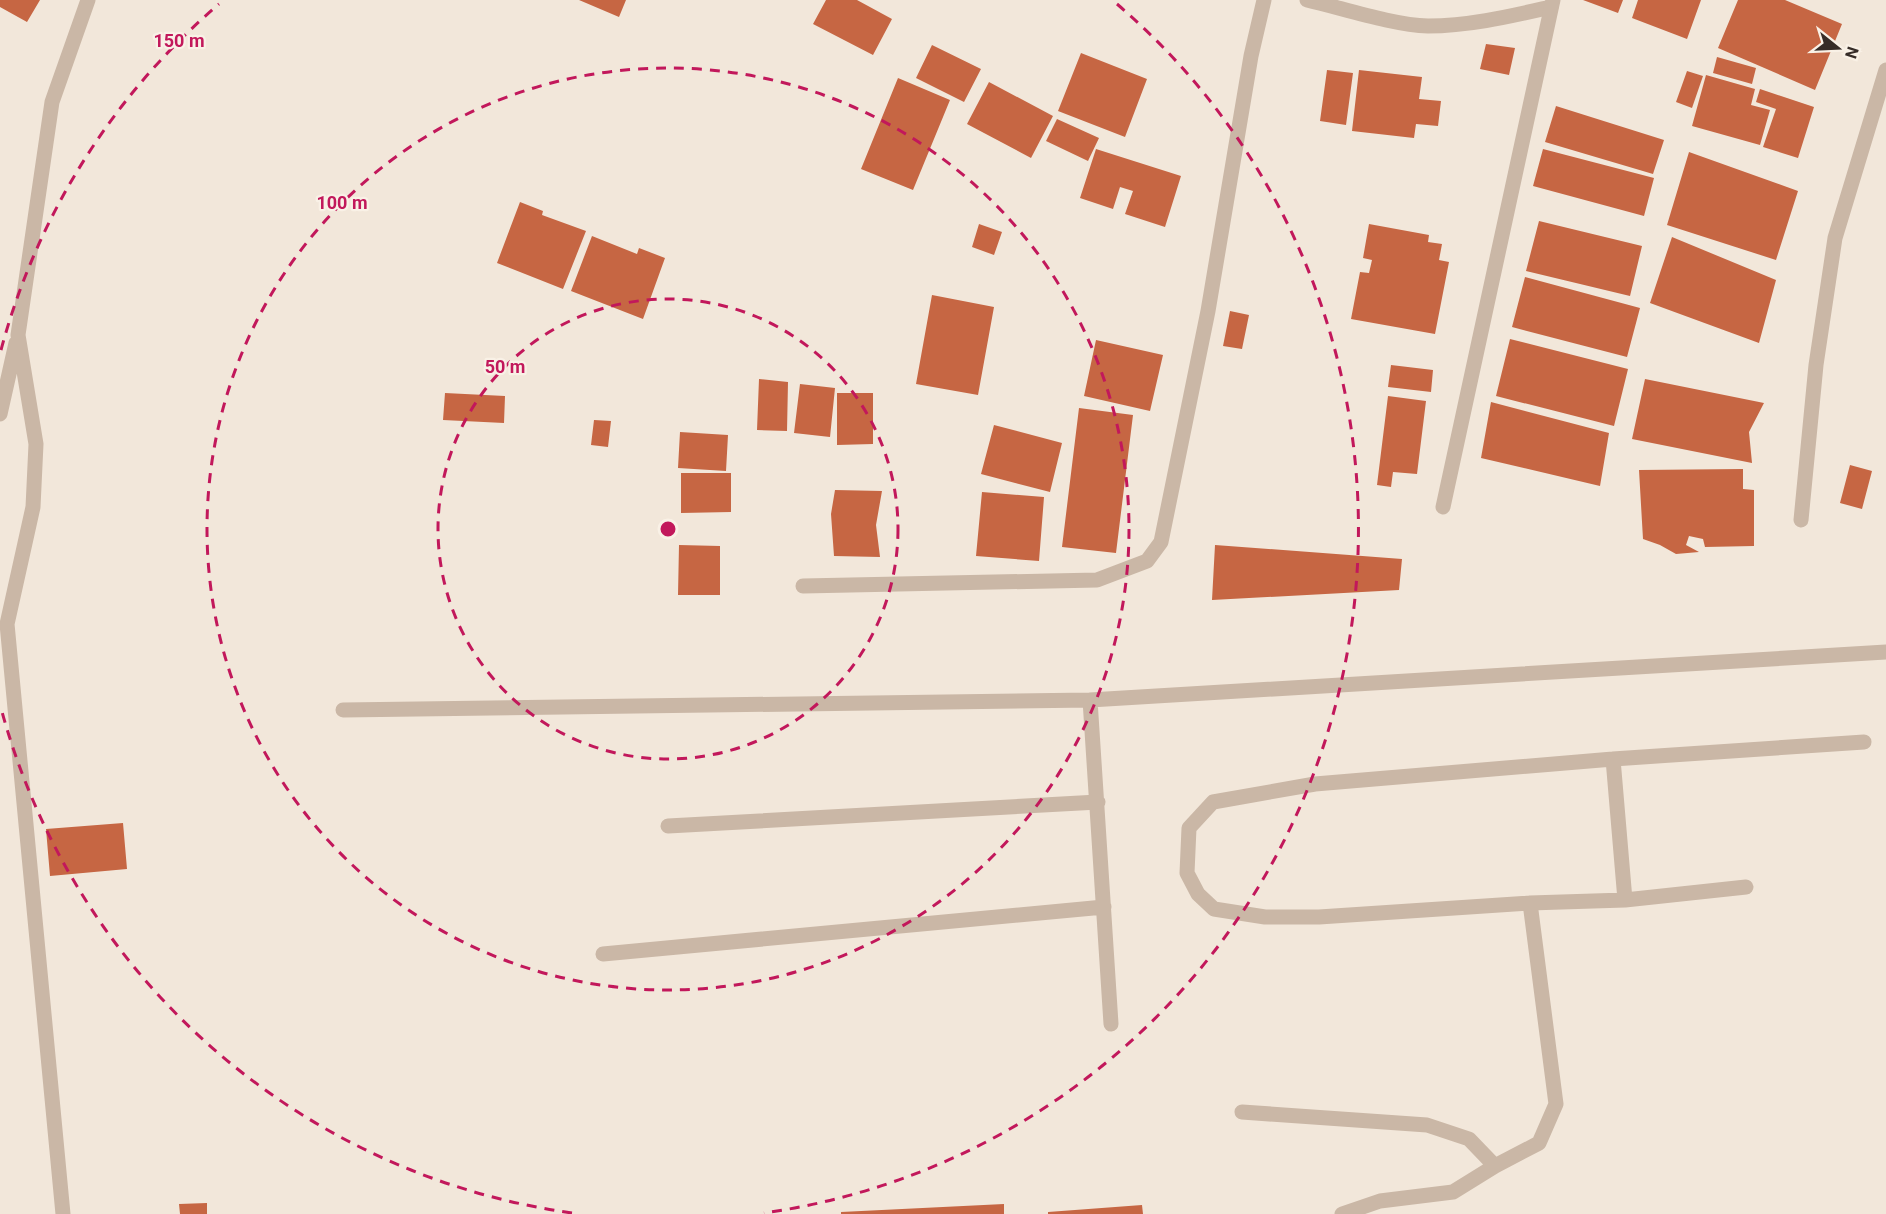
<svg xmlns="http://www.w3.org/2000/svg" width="1886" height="1214" viewBox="0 0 1886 1214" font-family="Roboto,sans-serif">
	<rect width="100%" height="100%" fill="#f2e7da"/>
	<path fill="#c66643" d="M0 0H40L27 22 0 7Z
		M579 0H626L619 17Z
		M826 0H857L892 19 873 55 813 24Z
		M1583 0H1623L1618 13Z
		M1638 0H1701L1687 39 1632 18Z
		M1738 0H1785L1842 24 1815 90 1718 48Z
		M1486 44 1515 48 1509 75 1480 69Z
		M932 45 981 69 964 102 916 78Z
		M1081 53 1147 79 1125 137 1058 111Z
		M1717 57 1756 68 1752 84 1713 73Z
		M1327 70 1353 73 1346 125 1320 121Z
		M1359 70 1422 77 1419 99 1441 101 1438 126 1416 124 1414 138 1352 131Z
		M1687 71 1703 76 1692 108 1676 102Z
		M1706 75 1755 89 1751 105 1770 110 1760 145 1692 126Z
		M898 78 950 100 913 190 861 169Z
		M989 82 1053 116 1031 158 967 124Z
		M1760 89 1814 107 1798 158 1763 147 1776 109 1756 102Z
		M1556 106 1664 140 1653 174 1545 142Z
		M1057 119 1099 138 1088 161 1046 141Z
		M1096 149 1181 176 1165 227 1125 214 1133 191 1120 187 1113 209 1080 198Z
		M1543 149 1654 178 1644 216 1533 186Z
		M1689 152 1798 191 1776 260 1667 225Z
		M520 202 543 211 542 215 586 231 563 289 497 263Z
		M1539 221 1642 246 1630 296 1526 271Z
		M979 224 1002 232 994 255 972 247Z
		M1369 224 1429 235 1428 242 1442 244 1439 260 1449 262 1435 334 1351 319 1360 272 1369 273 1372 260 1363 258Z
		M592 236 637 254 639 248 665 258 643 319 571 291Z
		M1672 237 1776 280 1759 343 1650 303Z
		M1525 277 1640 308 1627 357 1512 327Z
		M932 295 994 307 978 395 916 384Z
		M1230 311 1249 315 1242 349 1223 346Z
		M1510 339 1628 369 1614 426 1496 396Z
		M1096 340 1163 355 1150 411 1084 396Z
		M1391 365 1433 370 1431 392 1388 387Z
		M759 379 788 382 787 431 757 430Z
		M1645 379 1764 403 1749 432 1752 463 1632 439Z
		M800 384 835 388 830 437 794 433Z
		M445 393 505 396 504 423 443 420Z
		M837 393H873V444L837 445Z
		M1388 396 1426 401 1417 474 1393 472 1391 487 1377 485Z
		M1491 402 1609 433 1600 486 1481 458Z
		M1079 408 1133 415 1116 553 1062 547Z
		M594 420 611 421 608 447 591 445Z
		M994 425 1062 443 1050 492 981 474Z
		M680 432 728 435 726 471 678 468Z
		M1850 465 1872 471 1862 509 1840 503Z
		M1743 469V489L1754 490V546L1705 547 1703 539 1689 536 1686 545 1699 552 1676 554 1660 545 1643 539 1639 470Z
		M681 473H731V512L681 513Z
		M835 490 882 491 876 525 880 557 834 556 831 514Z
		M982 492 1044 497 1039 561 976 556Z
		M679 545 720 546V595H678Z
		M1215 545 1402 559 1399 590 1212 600Z
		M123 823 127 869 50 876 46 829Z
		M207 1203V1214H180L179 1204Z
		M1004 1204V1214H841V1212Z
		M1142 1205 1143 1214H1048V1212Z"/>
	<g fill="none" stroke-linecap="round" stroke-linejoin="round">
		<path stroke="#cab7a6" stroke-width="15" d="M1307 0C1342 8 1393 25 1428 26 1470 26 1511 16 1551 7
			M0 414 16 343
			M803 586 1097 580 1147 561 1161 542 1208 311 1251 56 1264 0
			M1090 700 1111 1024
			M343 710 1090 700 1886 652
			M1613 759 1625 900
			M668 826 1098 802
			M1746 887 1625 900 1530 903 1319 917H1265L1214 909 1198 894 1187 873 1189 828 1213 802 1315 784 1613 759 1864 742
			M603 954 1104 907
			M1242 1112 1427 1125 1469 1139 1495 1166
			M63 1214 7 624 33 507 36 444 18 335 52 102 88 0
			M1342 1214 1380 1201 1453 1192 1495 1166 1539 1143 1556 1104 1530 903"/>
		<path stroke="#cab7a6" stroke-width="15" d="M1443 507 1553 0
			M1801 520 1816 365 1835 238 1886 70"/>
	</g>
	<g fill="none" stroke="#c2185b" stroke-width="3" stroke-dasharray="10 8">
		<circle cx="668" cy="529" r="230"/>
		<circle cx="668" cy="529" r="461"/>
		<path d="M572 1213A691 691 0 0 1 1 708M1 350A691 691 0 0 1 219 4M1117 4A691 691 0 0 1 764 1213"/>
	</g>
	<circle cx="668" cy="529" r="9" fill="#c2185b" stroke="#f9f1e6" stroke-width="3"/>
	<g font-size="18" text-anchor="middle" font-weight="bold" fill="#c2185b" stroke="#f9f1e6" stroke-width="4.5" stroke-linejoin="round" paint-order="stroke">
		<text x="179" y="47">150 m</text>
		<text x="342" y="209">100 m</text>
		<text x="505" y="373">50 m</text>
	</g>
	<g transform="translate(1838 48) rotate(108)" stroke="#f9f1e6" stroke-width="4.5" paint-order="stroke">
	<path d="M0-4.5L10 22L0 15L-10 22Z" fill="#362c27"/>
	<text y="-9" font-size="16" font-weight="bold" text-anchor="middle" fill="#362c27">N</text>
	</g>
</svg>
